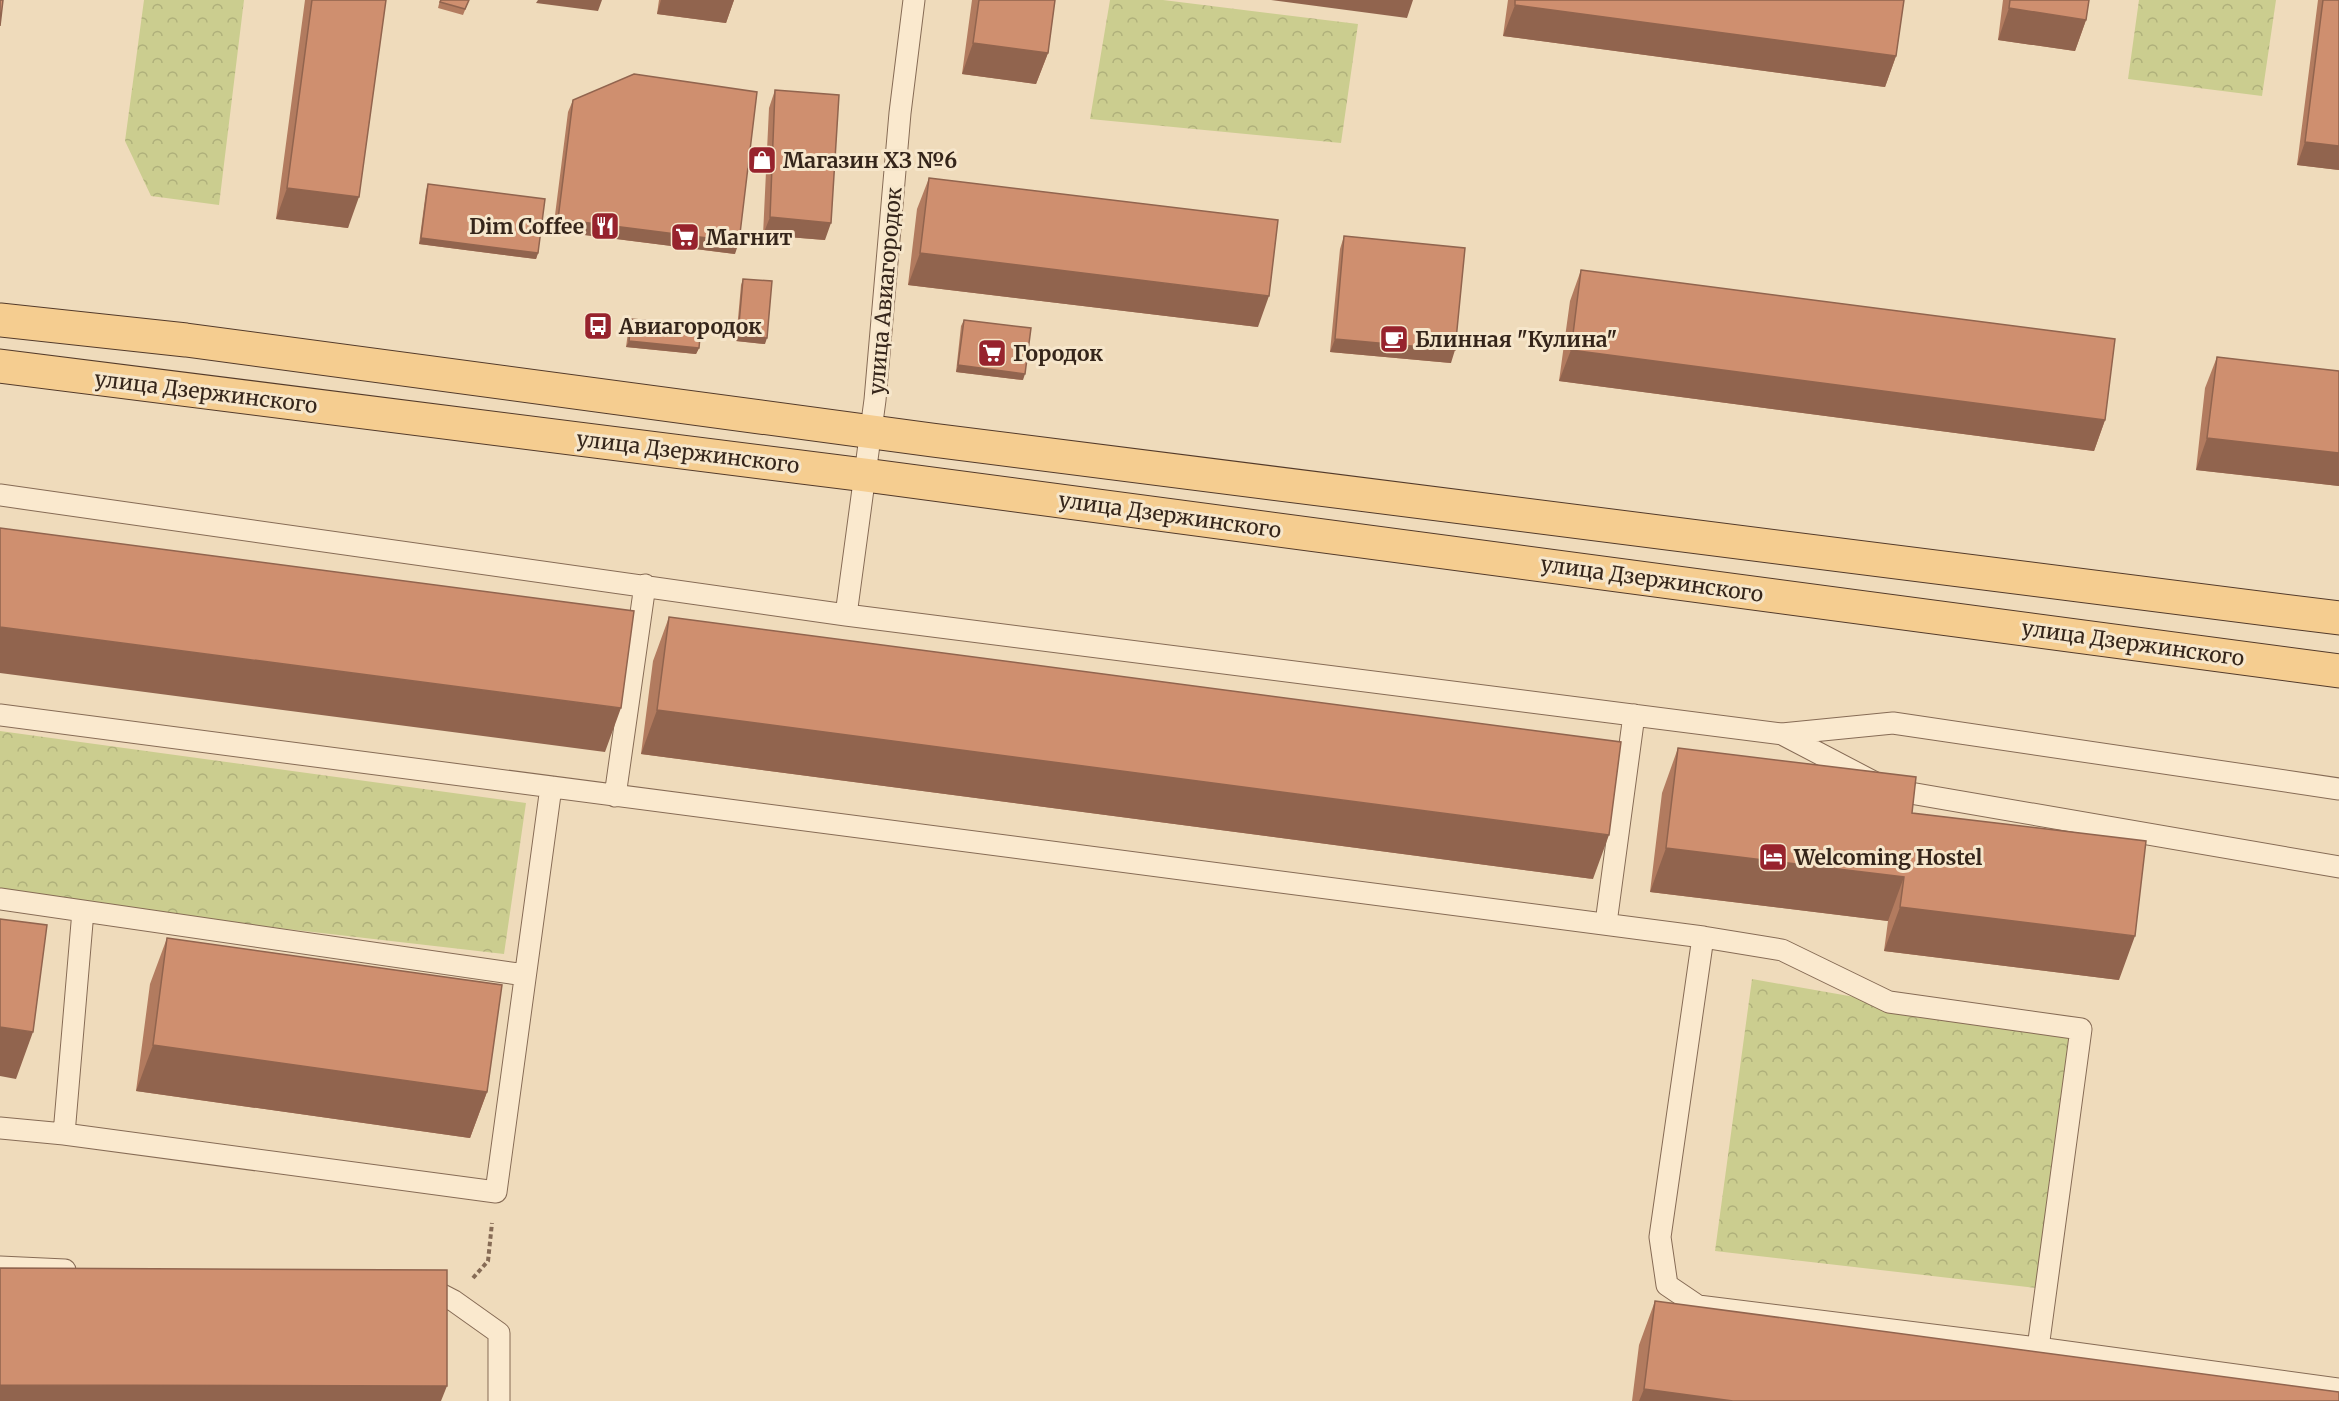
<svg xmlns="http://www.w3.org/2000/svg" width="2339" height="1401" viewBox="0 0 2339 1401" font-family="Merriweather,serif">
	<defs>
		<pattern id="forest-crowns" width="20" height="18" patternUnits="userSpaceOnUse" patternTransform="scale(1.5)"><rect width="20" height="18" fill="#cbcd8f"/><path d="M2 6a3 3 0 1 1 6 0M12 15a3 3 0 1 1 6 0" fill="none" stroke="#afb07b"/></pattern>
	</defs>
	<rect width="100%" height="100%" fill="#efdbbb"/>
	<path fill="url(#forest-crowns)" d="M144 0H244L219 205 151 196 125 141Z
		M1110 0H1163L1358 24 1341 143 1090 119Z
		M2139 0H2276L2262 96 2128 79Z
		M0 731 526 803 504 954 0 896Z
		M1752 979 2071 1035 2037 1288 1715 1251Z"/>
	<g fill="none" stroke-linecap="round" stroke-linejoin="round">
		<g stroke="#866b55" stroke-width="23">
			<path id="lane" d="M0 495 846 615 1782 734 1893 723 2339 789
				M846 615 875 400 900 113 914 0
				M0 715 1703 937 1782 950 1889 1002 2081 1029 2038 1348
				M1782 734 1887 789 2339 867
				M615 796 645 585
				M0 899 525 975
				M1606 923 1634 715
				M1703 937 1660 1237 1667 1285 1698 1306 2038 1348 2339 1389
				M0 1128 64 1134 496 1192 551 787
				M64 1134 83 911
				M0 1267 65 1270
				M423 1285 454 1301 499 1333V1401"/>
		</g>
		<g stroke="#533a2a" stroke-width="35">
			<path id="primary" d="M0 320 186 340 932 440 2339 618
				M0 366 865 475 2339 671"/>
		</g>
		<path stroke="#866b55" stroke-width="4" stroke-dasharray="4.5 3" stroke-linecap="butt" d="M473 1278 488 1261 492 1223"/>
		<use href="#lane" stroke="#fae9ce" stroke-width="21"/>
		<use href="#primary" stroke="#f5cd90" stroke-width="33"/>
	</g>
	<path fill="#b27b5f" d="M305 0H386L348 228 276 219Z
		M440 0H469L463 15 438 8Z
		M659 0H734L726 23 657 14Z
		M972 0H1055L1048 53 1036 84 962 74Z
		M1508 0H1904L1896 56 1885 87 1503 36Z
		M2003 0H2089L2086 20 2075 51 1998 40Z
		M2318 0H2339V170L2297 165Z
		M775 90 825 240 763 235 769 108Z
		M573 100 735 254 553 231 568 112Z
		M929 178 1258 327 908 285 917 209Z
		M428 184 538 253 536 259 419 244 426 191Z
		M1344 236 1451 363 1330 352 1340 249Z
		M1581 270 2105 420 2094 451 1559 381 1570 301Z
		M743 279 765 344 736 341 741 285Z
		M631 319 699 348 696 354 626 347 629 325Z
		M964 320 1023 380 956 372 961 326Z
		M2217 357 2339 371V486L2196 470 2205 388Z
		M669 617 1593 879 641 754 653 661Z
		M1678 748 1912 813 2119 980 1884 951 1888 921 1650 892 1662 793Z
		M167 938 487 1092 470 1138 136 1091 150 984Z
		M1655 1301 2339 1401H1632L1639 1345Z"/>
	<path fill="#91644e" d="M538 0H602L598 11 536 3Z
		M661 0H734L726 23 657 14Z
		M1271 0H1413L1407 18Z
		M1515 5 1896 56 1885 87 1503 36Z
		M2009 8 2086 20 2075 51 1998 40Z
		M973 43 1048 53 1036 84 962 74Z
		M2305 142 2339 146V170L2297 165Z
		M287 188 359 197 348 228 276 219Z
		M770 217 831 223 825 240 763 235Z
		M558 219 739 242 735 254 553 231Z
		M421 238 538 253 536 259 419 244Z
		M920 253 1269 296 1258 327 908 285Z
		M738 335 767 338 765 344 736 341Z
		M1335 339 1455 350 1451 363 1330 352Z
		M629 341 699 348 696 354 626 347Z
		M1571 350 2105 420 2094 451 1559 381Z
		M958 365 1025 374 1023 380 956 372Z
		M2207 438 2339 453V486L2196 470Z
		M0 627 621 708 605 752 0 673Z
		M657 710 1609 835 1593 879 641 754Z
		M1666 848 1904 877 1888 921 1650 892Z
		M1900 907 2135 936 2119 980 1884 951Z
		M0 1027 33 1032 16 1079 0 1076Z
		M153 1045 487 1092 470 1138 136 1091Z
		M0 1385 447 1386 441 1401H0Z
		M1644 1389 1733 1401H1639Z"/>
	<path fill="#cf8f6f" stroke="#91644e" stroke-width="1.5" d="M0 0H3L0 26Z
		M312 0H386L359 197 287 188Z
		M441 0H469L465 9 440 2Z
		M979 0H1055L1048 53 973 43Z
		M1515 0H1904L1896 56 1515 5Z
		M2010 0H2089L2086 20 2009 8Z
		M2323 0H2339V146L2305 142Z
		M634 74 757 92 739 242 558 219 573 100Z
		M775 90 839 95 831 223 770 217Z
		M929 178 1278 220 1269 296 920 253Z
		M428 184 545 199 538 253 421 238Z
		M1344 236 1465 248 1455 350 1335 339Z
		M1581 270 2115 339 2105 420 1571 350Z
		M743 279 772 281 767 338 738 335Z
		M631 319 701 326 699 348 629 341Z
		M964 320 1031 328 1025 374 958 365Z
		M2217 357 2339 371V453L2207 438Z
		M0 528 634 611 621 708 0 627Z
		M669 617 1621 742 1609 835 657 710Z
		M1678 748 1916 777 1912 813 2146 841 2135 936 1900 907 1904 877 1666 848Z
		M0 919 47 925 33 1032 0 1027Z
		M167 938 502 985 487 1092 153 1045Z
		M0 1268 447 1270V1386L0 1385Z
		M1655 1301 2339 1392V1401H1733L1644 1389Z"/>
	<defs>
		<g id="shop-square" transform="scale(1.5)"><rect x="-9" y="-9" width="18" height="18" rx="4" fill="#97232d" stroke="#f6e6cb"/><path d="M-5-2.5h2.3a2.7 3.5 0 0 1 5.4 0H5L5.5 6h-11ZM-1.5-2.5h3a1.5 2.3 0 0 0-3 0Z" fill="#fff"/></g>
		<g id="restaurant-square" transform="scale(1.5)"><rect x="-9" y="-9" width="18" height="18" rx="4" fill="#97232d" stroke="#f6e6cb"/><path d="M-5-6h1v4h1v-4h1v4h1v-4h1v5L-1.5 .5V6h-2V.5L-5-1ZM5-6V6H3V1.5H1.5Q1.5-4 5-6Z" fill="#fff"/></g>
		<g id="supermarket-square" transform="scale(1.5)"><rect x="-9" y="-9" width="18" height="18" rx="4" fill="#97232d" stroke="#f6e6cb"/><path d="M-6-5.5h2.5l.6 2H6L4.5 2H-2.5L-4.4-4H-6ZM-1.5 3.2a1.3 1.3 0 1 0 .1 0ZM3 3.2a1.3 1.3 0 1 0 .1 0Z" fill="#fff"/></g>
		<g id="bus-square" transform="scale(1.5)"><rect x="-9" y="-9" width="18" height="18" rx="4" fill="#97232d" stroke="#f6e6cb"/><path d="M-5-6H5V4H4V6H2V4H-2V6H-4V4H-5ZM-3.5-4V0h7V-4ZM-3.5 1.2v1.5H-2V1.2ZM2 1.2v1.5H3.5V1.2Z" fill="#fff"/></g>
		<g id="cafe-square" transform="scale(1.5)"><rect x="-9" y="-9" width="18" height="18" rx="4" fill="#97232d" stroke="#f6e6cb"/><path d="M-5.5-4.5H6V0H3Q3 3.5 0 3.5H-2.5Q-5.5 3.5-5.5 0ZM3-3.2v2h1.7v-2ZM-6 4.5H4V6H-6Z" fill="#fff"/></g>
		<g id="hotel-square" transform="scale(1.5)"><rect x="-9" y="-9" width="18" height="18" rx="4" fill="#97232d" stroke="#f6e6cb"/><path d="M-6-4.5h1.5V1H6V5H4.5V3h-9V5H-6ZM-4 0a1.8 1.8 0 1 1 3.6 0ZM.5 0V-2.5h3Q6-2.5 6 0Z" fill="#fff"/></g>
	</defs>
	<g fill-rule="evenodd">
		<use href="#shop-square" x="762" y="160"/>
		<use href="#restaurant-square" x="605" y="226"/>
		<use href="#supermarket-square" x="685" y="237"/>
		<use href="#bus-square" x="598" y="326"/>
		<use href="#cafe-square" x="1394" y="339"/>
		<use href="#supermarket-square" x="992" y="353"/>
		<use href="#hotel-square" x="1773" y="857"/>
	</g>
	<g text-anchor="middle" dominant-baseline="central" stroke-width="6" stroke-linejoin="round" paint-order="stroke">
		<g font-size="21" font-weight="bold" fill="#35251a" stroke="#f6e6cb" text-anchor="start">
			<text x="783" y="160">Магазин ХЗ №6</text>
			<text x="584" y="226" text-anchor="end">Dim Coffee</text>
			<text x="706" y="237">Магнит</text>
			<text x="619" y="326">Авиагородок</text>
			<text x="1415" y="339">Блинная "Кулина"</text>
			<text x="1013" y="353">Городок</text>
			<text x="1794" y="857">Welcoming Hostel</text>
		</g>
		<g font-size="21" fill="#35251a" stroke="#f6e6cb">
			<text transform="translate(885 291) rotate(-85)">улица Авиагородок</text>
			<text transform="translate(206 392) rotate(7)">улица Дзержинского</text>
			<text transform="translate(688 452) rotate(7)">улица Дзержинского</text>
			<text transform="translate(1170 515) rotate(8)">улица Дзержинского</text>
			<text transform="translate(1652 579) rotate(8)">улица Дзержинского</text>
			<text transform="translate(2133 643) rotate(8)">улица Дзержинского</text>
		</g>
	</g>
</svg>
